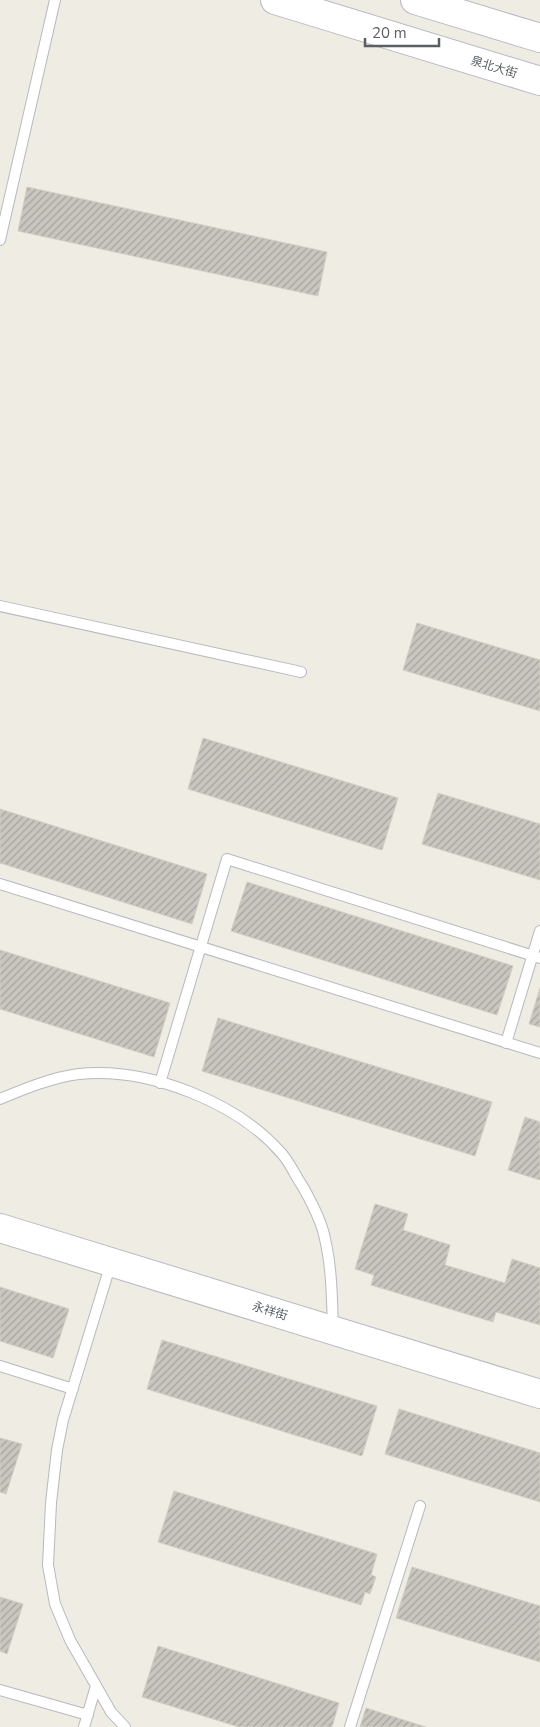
<svg xmlns="http://www.w3.org/2000/svg" width="540" height="1727" viewBox="0 0 540 1727" font-family="'Nunito Sans','Noto Sans SC',sans-serif">
	<defs>
		<pattern id="building-hatch" width="6" height="6" patternUnits="userSpaceOnUse" patternTransform="scale(1.25)"><rect width="6" height="6" fill="#c9c6c0"/><path d="M-1 1l2-2M0 6l6-6M5 7l2-2" fill="none" stroke="#a6a4a0"/></pattern>
	</defs>
	<rect width="100%" height="100%" fill="#eeece3"/>
	<path fill="url(#building-hatch)" stroke="#d3cec1" d="M27 187 327 252 318 296 18 231Z
		M417 623 540 660V711L403 670Z
		M203 738 398 798 382 850 188 789Z
		M438 793 540 824V880L422 844Z
		M0 809 207 874 192 924 0 863Z
		M247 882 513 966 497 1015 231 931Z
		M0 950 170 1003 154 1057 0 1009Z
		M540 988V1027L529 1024Z
		M218 1018 492 1102 475 1156 202 1071Z
		M525 1117 540 1122V1180L508 1170Z
		M375 1204 408 1214 403 1230 450 1245 445 1265 505 1283 512 1259 540 1268V1325L496 1312 493 1322 371 1285 374 1275 355 1269Z
		M0 1287 69 1309 53 1358 0 1341Z
		M162 1340 377 1406 362 1456 147 1389Z
		M399 1409 540 1453V1502L385 1454Z
		M0 1438 22 1444 6 1494 0 1492Z
		M174 1491 377 1554 371 1575 376 1577 370 1594 365 1592 361 1605 158 1542Z
		M412 1567 540 1606V1662L396 1618Z
		M0 1597 23 1604 7 1654 0 1651Z
		M158 1646 339 1703 332 1727H239L142 1697Z
		M366 1708 426 1727H360Z"/>
	<g fill="none" stroke-linecap="round" stroke-linejoin="round">
		<g stroke="#b6b9be" stroke-width="12">
			<path id="lane" d="M0 240 55 0
				M0 606 301 672
				M0 884 540 1053
				M506 1043 540 931
				M160 1083 227 859 540 958
				M0 1099C24 1089 53 1077 79 1074 148 1067 238 1102 283 1155 291 1165 296 1177 303 1187 312 1203 322 1222 325 1239 332 1269 332 1300 333 1330
				M111 1263 63 1420 57 1450 51 1503 48 1565 55 1604 70 1640 111 1712 125 1727
				M0 1366 73 1389
				M0 1690 88 1715
				M84 1727 96 1686
				M350 1727 420 1506"/>
		</g>
		<g stroke="#b7bac0" stroke-width="30">
			<path id="secondary" d="M275 0 540 81
				M415 0 540 38
				M0 1228 540 1394"/>
		</g>
		<use href="#lane" stroke="#fff" stroke-width="10"/>
		<use href="#secondary" stroke="#fff" stroke-width="28"/>
	</g>
	<g text-anchor="middle" dominant-baseline="central" stroke-width="4" stroke-linejoin="round" paint-order="stroke">
		<g font-size="12" fill="#5b5f64" stroke="#fff">
			<text transform="translate(494 67) rotate(17)">泉北大街</text>
			<text transform="translate(270 1311) rotate(17)">永祥街</text>
		</g>
	</g>
	<path d="M365 38v8h74v-8" fill="none" stroke="#5b5f64" stroke-width="2.5"/>
	<text x="372" y="38" font-size="15" fill="#5b5f64" stroke="#ffffff" stroke-width="4" paint-order="stroke">20 m</text>
</svg>
